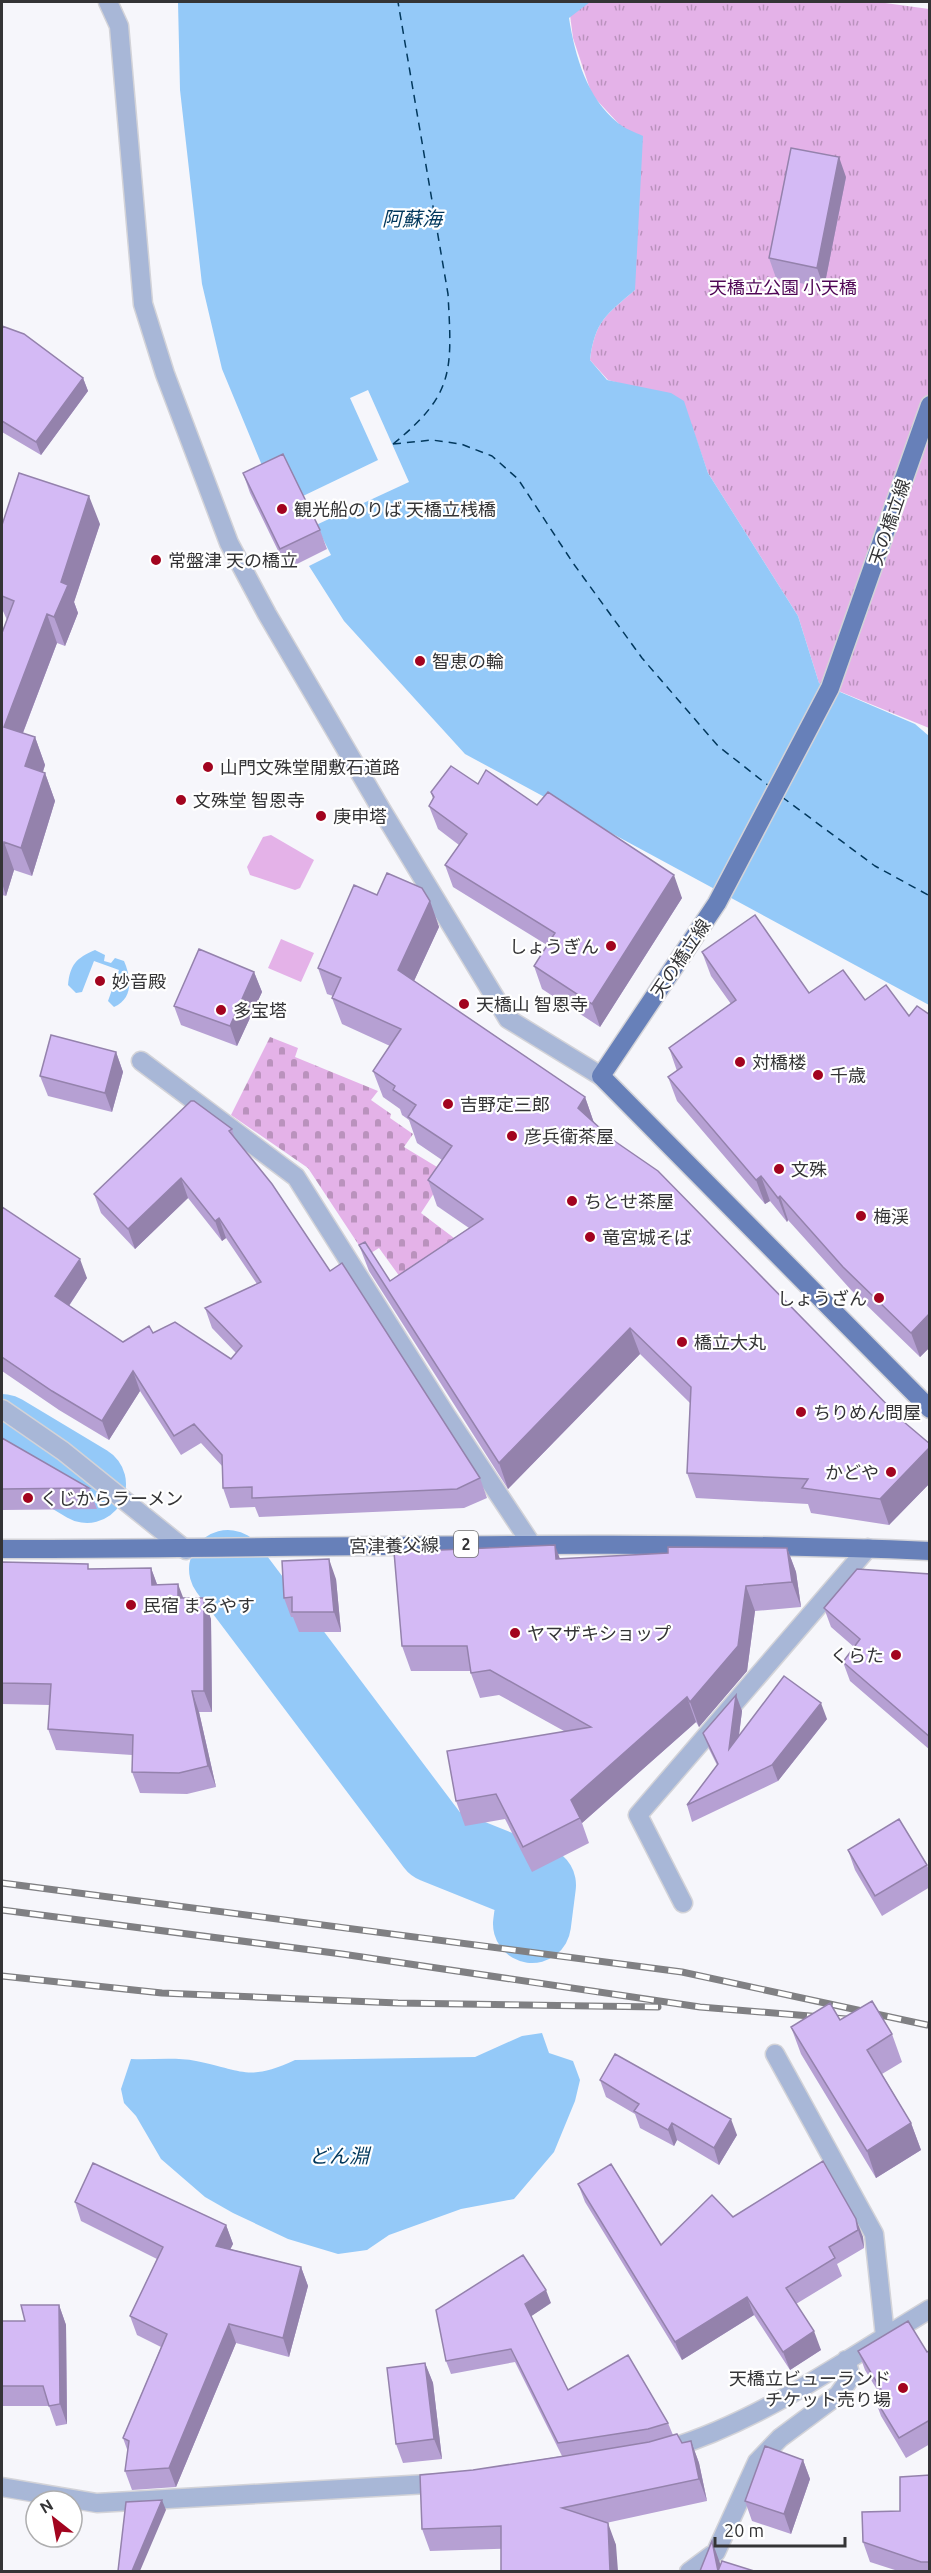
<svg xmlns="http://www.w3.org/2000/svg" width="931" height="2573" viewBox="0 0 931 2573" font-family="Ubuntu,'Noto Sans JP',sans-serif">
	<defs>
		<pattern id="grass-tufts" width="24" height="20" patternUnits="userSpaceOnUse" patternTransform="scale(1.5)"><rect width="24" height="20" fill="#e4b2e8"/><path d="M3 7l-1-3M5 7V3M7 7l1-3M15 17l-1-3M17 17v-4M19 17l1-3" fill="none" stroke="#ba92bd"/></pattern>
		<pattern id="cemetery-stones" width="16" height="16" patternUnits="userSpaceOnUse" patternTransform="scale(1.5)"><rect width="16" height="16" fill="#e4b2e8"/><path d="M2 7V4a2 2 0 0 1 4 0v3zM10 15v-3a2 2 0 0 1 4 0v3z" fill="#ba92bd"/></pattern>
	</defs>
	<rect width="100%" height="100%" fill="#f6f6fb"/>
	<path fill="url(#grass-tufts)" d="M587 2H878L929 9V728L819 683 798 616 708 473 683 401 608 380 590 360C595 321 606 315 635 290L619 124 592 95 573 38 570 15Z"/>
	<path fill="url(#cemetery-stones)" d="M270 1037 298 1048 295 1057 378 1091 371 1100 391 1114 390 1118 413 1134 404 1147 447 1173 421 1213 462 1244 408 1288 379 1248 366 1256 308 1168 231 1115Z"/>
	<path fill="#e4b2e8" d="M271 835 314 860 300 888 295 890 250 875 247 867 263 837Z
		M281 939 314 953 301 982 268 968Z"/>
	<path fill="#94c9f8" d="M178 2H590L569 18C575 56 587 98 618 123 625 129 635 132 643 136L635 290C606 315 595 321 590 360L607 380 671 393 684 401 708 473 798 616 819 683 915 724 929 736V1005L465 754 344 621 309 566 331 555 316 525 268 480 222 369 202 284 180 90Z
		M95 950 105 955 104 961 111 963 115 958 124 961C131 977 134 998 114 1007L108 1001 119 970 94 961 82 992 76 993 68 985C70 965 76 958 95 950Z
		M542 2033 549 2053 573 2061 580 2080 575 2101 554 2152 514 2199 461 2209 389 2235 367 2250 338 2254 288 2239 233 2213 205 2197 161 2159 136 2116 124 2103 121 2089 131 2059C152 2060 176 2057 196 2061 242 2070 248 2082 295 2060L475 2057 522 2036Z"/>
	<path fill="#f6f6fb" d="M368 390 409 482 316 525 303 496 378 460 350 398Z"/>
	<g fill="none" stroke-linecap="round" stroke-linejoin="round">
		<path stroke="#94c9f8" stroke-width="78" d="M2 1433 87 1484
			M228 1569 435 1844 537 1885 532 1924"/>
		<path stroke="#02385d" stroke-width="1.5" stroke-dasharray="8 6" stroke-linecap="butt" d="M393 444 432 440 461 444 492 456 518 479 573 563 642 658 718 746 769 786
			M393 444C455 394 452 370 448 294L398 2
			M782 797 875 866 930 896"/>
		<g stroke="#d3d3d8" stroke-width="21">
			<path id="minor" d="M108 2 119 26 143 304 165 374 229 543 267 614 381 809 508 1019 601 1076
				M141 1061 296 1177 446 1415 530 1542
				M2 1409 63 1451 186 1550
				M683 1903 638 1815 868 1548
				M775 2054 874 2234 885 2336
				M668 2449C763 2420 845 2360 930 2309
				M2 2487 97 2503 445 2483
				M689 2572 716 2552 757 2462 780 2438 838 2395 851 2377 846 2360"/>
		</g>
		<g stroke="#d3d3d8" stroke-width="21">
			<path id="major" d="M930 405 830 688 717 903 601 1076 930 1409
				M2 1549C311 1549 620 1538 930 1551"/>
		</g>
		<use href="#minor" stroke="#a8b7d7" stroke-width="18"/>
		<use href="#major" stroke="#6780b9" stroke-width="18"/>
		<g stroke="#808083" stroke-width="7">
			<path id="rail" d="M2 1883 682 1972 927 2025
				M2 1910 342 1954 700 2007 858 2020
				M2 1976 162 1993 398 2003 658 2007"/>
		</g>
		<use href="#rail" stroke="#fff" stroke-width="4.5" stroke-dasharray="14" stroke-linecap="butt"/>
	</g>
	<path fill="#b6a0d3" d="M846 177 824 288 776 278 769 258Z
		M2 326 83 378 88 391 41 455 2 432Z
		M243 473 320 530 327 549 287 569 250 493Z
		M100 524 74 602 78 613 65 646 57 643 23 733 35 737 45 765 43 772 45 773 55 801 32 876 14 870 6 896 2 895V633L7 620 3 611 2 610V525Z
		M478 784 537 805 682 898 600 1027 542 989 534 966 547 945 453 887 445 865 459 845 438 829 429 806 433 799 431 792Z
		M377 895 430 901 439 927 414 981 585 1097 594 1123 904 1422 930 1444V1483L889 1525 811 1513 808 1504 696 1498 687 1473 690 1403 640 1354 508 1489 369 1271 359 1245 390 1281 469 1228 437 1206 428 1180 442 1160 417 1143 409 1120 402 1115 400 1109 383 1097 373 1071 390 1046 342 1024 332 998 333 996 327 994 318 968Z
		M702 952 809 993 865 1000 909 1016 930 1015V1347L920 1357 852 1291 788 1220 787 1222 770 1201 765 1204 677 1101 668 1077 677 1071 669 1048 731 1004 711 976Z
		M254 972 262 992 237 1046 181 1025 174 1006Z
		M116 1052 123 1072 112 1112 48 1096 40 1076Z
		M232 1129 235 1139 480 1478 487 1498 464 1508 259 1517 255 1507 230 1508 223 1488V1467L201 1443 181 1455 140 1391 109 1440 59 1410 2 1371V1207L87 1278 69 1306 123 1342 153 1333 231 1359 236 1353 212 1328 205 1308 257 1284 226 1238 222 1241 188 1198 135 1249 101 1213 94 1194Z
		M2 1438 89 1488 97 1509 2 1510Z
		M787 1548 796 1572 801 1607 755 1611 747 1671 699 1727 696 1722 582 1823 589 1843 532 1872 505 1819 465 1826 456 1801 564 1731 499 1695 480 1698 470 1671H411L402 1646 560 1559Z
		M2 1562 90 1569 151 1568 157 1584 183 1598 211 1619 212 1712H199L216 1787 187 1794 140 1793 132 1772V1755L56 1750 48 1729 50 1705 2 1704Z
		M930 1574V1750L850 1681 843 1662 854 1647 831 1627 824 1608Z
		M336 1579 341 1632H299L293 1617H291L284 1598Z
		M736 1695 742 1711 739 1736 827 1719 778 1781 692 1822 687 1805 717 1765 709 1749 703 1733Z
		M848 1850 927 1865 930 1873V1887L882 1916 855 1870Z
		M840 2020 892 2034 902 2062 882 2074 911 2123 921 2150 876 2178 801 2054 791 2027Z
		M600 2080 737 2135 719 2165 677 2140 674 2146 640 2128 635 2114 606 2097Z
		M823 2161 863 2237 864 2248 837 2264 842 2276 796 2304 821 2350 790 2370 754 2315 682 2360 585 2202 578 2184 661 2245 733 2217Z
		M75 2202 226 2225 233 2244 230 2249 301 2267 308 2286 289 2357 236 2343 176 2487 132 2490 125 2471 128 2452 123 2438 161 2347 137 2335 130 2316 157 2259 81 2221Z
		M551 2303 531 2316 568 2390 668 2423 673 2435 682 2443 691 2441 699 2463 707 2501 606 2523 616 2545 430 2551 422 2529 473 2470 562 2456 515 2362 451 2374 446 2361Z
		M59 2305 66 2325 67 2424 56 2426 49 2406H2V2321H25Z
		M930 2350V2444L906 2458 881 2416 874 2397 879 2393 865 2370 858 2351 927 2352Z
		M425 2363 433 2383 442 2459 403 2463 396 2444Z
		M803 2460 810 2479 791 2534 752 2521 745 2501Z
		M930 2475V2571H898L870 2562 863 2542 900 2511Z"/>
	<path fill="#9482ac" d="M839 157 846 177 824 288 817 268Z
		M83 378 88 391 41 455 36 442Z
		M89 496 100 524 74 602 78 613 65 646 54 617 61 582Z
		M47 614 57 643 14 756 4 727Z
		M35 737 45 765 35 795 25 766Z
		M45 773 55 801 32 876 21 848Z
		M4 842 14 870 6 896 2 883V850Z
		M674 875 682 898 600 1027 592 1004Z
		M430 901 439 927 407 996 398 970Z
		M254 972 262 992 237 1046 230 1026Z
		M116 1052 123 1072 112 1112 105 1093Z
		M585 1097 594 1123 578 1108Z
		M761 1176 770 1201 765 1204 756 1180Z
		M181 1178 188 1198 135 1249 128 1229Z
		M780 1196 788 1220 787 1222 778 1198Z
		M219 1218 226 1238 222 1241 215 1221Z
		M80 1259 87 1278 62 1316 55 1296Z
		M930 1313V1347L920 1357 911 1333Z
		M630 1328 640 1354 508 1489 499 1463Z
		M133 1371 140 1391 109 1440 102 1421Z
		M930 1447V1483L889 1525 880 1499Z
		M555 1545 564 1570 556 1559Z
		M787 1548 796 1572 801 1607 792 1582Z
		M329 1559 336 1579 341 1632 334 1612Z
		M151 1568 159 1590 152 1585Z
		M178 1584 186 1605 178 1598Z
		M746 1586 755 1611 747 1671 699 1727 690 1702Z
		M204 1598 211 1619 212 1712 204 1691Z
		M192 1691 199 1712 216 1787 208 1766Z
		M736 1695 742 1711 735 1765 729 1749Z
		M687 1697 696 1722 582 1823 571 1800Z
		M821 1703 827 1719 778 1781 772 1765Z
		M731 2119 737 2135 719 2165 714 2148Z
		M672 2123 677 2140 674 2146 668 2130Z
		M911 2123 921 2150 876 2178 867 2151Z
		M856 2219 863 2237 864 2248 858 2230Z
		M226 2225 233 2244 223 2264 216 2246Z
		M301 2267 308 2286 289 2357 283 2338Z
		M546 2290 551 2303 530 2317 525 2304Z
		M747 2297 754 2315 682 2360 675 2342Z
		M59 2305 66 2325 67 2424 60 2404Z
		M229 2324 236 2343 176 2487 169 2468Z
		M814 2331 821 2350 790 2370 783 2352Z
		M425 2363 433 2383 442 2459 434 2439Z
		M691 2441 699 2463 707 2501 699 2479Z
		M803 2460 810 2479 791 2534 784 2514Z
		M162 2500 166 2510 140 2571H132Z
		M608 2523 616 2545 618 2571H610Z
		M712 2541 720 2563 721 2571H718Z"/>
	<path fill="#d4baf5" stroke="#9482ac" stroke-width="1.5" d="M791 148 839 157 817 268 769 258Z
		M2 326 24 334 83 378 36 442 2 421Z
		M283 454 320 530 280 549 243 473Z
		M19 473 89 496 61 582 68 585 54 617 47 614 4 727 35 737 25 766 45 773 21 848 4 842 2 850V633L14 601 2 596V525Z
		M451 766 478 784 486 770 537 805 548 792 674 875 592 1004 534 966 555 933 445 865 467 834 429 806 434 797 431 792Z
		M387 873 422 888 430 901 398 970 585 1097 578 1108 613 1140 658 1171 904 1422 930 1444V1447L880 1499 802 1488 808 1479 687 1473 691 1387 630 1328 499 1463 359 1245 365 1242 390 1281 483 1219 428 1180 452 1146 408 1117 416 1105 393 1090 395 1086 373 1071 401 1029 332 998 341 978 318 968 354 885 377 895Z
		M755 915 809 993 843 970 865 1000 886 985 909 1016 917 1006 930 1015V1313L911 1333 843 1267 780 1196 778 1198 761 1176 756 1180 668 1077 682 1067 669 1048 736 1000 702 952Z
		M199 949 254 972 230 1026 174 1006Z
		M51 1035 116 1052 105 1093 40 1076Z
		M191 1101H194L232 1129 229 1131 272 1184 330 1271 342 1263 480 1478 457 1489 252 1498V1487L223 1488 222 1455 194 1424 174 1436 133 1371 102 1421 52 1391 2 1357V1207L80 1259 55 1296 123 1342 149 1326 153 1333 175 1322 231 1359 242 1346 205 1308 261 1282 219 1218 215 1221 181 1178 128 1229 94 1194Z
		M2 1438 89 1488 2 1489Z
		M555 1545 556 1559 668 1553V1547L787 1548 792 1582 746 1586 738 1646 690 1702 687 1697 571 1800 580 1818 523 1847 496 1794 456 1801 447 1751 591 1727 490 1670 471 1673 467 1646H402L394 1552Z
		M329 1559 334 1612H292V1597L284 1598 282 1561Z
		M2 1562 88 1564V1569L151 1568 152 1585 178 1584V1598H204V1691H192L208 1766 179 1773 132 1772 133 1735 48 1729 51 1684 2 1683Z
		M857 1569 930 1574V1737L843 1662 860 1639 824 1608Z
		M784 1676 821 1703 772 1765 687 1805 718 1764 703 1733 736 1695 729 1749Z
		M899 1819 927 1865 875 1896 848 1850Z
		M872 2001 892 2034 867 2050 911 2123 867 2151 791 2027 830 2003 840 2020Z
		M615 2054 731 2119 714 2148 672 2123 668 2130 634 2111 639 2104 600 2080Z
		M823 2161 856 2219 858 2230 829 2247 835 2258 786 2288 814 2331 783 2352 747 2297 675 2342 578 2184 611 2164 661 2245 712 2195 733 2217Z
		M93 2163 226 2225 216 2246 301 2267 283 2338 229 2324 169 2468 125 2471 129 2441 123 2438 167 2334 130 2316 163 2247 75 2202Z
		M523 2255 546 2290 525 2304 568 2390 628 2355 668 2423 648 2429 558 2443 511 2349 446 2361 436 2310Z
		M21 2305H59L60 2404 49 2406 43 2386H2V2321H25Z
		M908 2321 927 2352 930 2350V2420L899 2438 874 2397 882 2391 858 2351Z
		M425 2363 434 2439 396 2444 387 2368Z
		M677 2434 682 2443 691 2441 699 2479 562 2508 608 2523 610 2571H501V2526L422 2529 420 2475 473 2470 565 2456 649 2442Z
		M765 2446 803 2460 784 2514 745 2501Z
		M930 2475V2562H921L863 2542 862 2512 900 2511V2477Z
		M162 2500 132 2571H118L126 2502Z
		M712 2541 718 2571H700Z
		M722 2561 754 2571H718Z"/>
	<g fill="#a2041f" stroke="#fff" stroke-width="2">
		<circle cx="282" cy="509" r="6"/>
		<circle cx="156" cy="560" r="6"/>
		<circle cx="420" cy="661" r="6"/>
		<circle cx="208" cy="767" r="6"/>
		<circle cx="181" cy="800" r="6"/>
		<circle cx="321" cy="816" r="6"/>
		<circle cx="611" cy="946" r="6"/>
		<circle cx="100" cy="981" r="6"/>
		<circle cx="464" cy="1004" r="6"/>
		<circle cx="221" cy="1010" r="6"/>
		<circle cx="740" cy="1062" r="6"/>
		<circle cx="818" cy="1075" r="6"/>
		<circle cx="448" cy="1104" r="6"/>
		<circle cx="512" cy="1136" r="6"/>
		<circle cx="779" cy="1169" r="6"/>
		<circle cx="572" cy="1201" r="6"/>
		<circle cx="861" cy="1216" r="6"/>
		<circle cx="590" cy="1237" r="6"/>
		<circle cx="879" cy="1298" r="6"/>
		<circle cx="682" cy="1342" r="6"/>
		<circle cx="801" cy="1412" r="6"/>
		<circle cx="891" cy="1472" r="6"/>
		<circle cx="28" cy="1498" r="6"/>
		<circle cx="131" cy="1605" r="6"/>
		<circle cx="515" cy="1633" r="6"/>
		<circle cx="896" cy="1655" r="6"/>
		<circle cx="903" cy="2388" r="6"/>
	</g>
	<g text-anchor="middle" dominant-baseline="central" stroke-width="4.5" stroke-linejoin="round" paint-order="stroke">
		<rect fill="#fff" stroke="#717172" stroke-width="1.5" x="454" y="1531" width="24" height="26" rx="4.5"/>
		<g font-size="16" font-weight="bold" fill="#343436">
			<text x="466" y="1544">2</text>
		</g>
		<g font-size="18" fill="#4f0555" stroke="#fff">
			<text x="783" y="287">天橋立公園 小天橋</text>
		</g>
		<g font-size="18" fill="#343436" stroke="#fff" text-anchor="start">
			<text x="294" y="509">観光船のりば 天橋立桟橋</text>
			<text x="168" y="560">常盤津 天の橋立</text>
			<text x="432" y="661">智恵の輪</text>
			<text x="220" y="767">山門文殊堂閒敷石道路</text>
			<text x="193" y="800">文殊堂 智恩寺</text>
			<text x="333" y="816">庚申塔</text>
			<text x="599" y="946" text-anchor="end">しょうぎん</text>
			<text x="112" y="981">妙音殿</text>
			<text x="476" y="1004">天橋山 智恩寺</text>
			<text x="233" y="1010">多宝塔</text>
			<text x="752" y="1062">対橋楼</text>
			<text x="830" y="1075">千歳</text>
			<text x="460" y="1104">吉野定三郎</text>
			<text x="524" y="1136">彦兵衛茶屋</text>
			<text x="791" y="1169">文殊</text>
			<text x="584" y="1201">ちとせ茶屋</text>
			<text x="873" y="1216">梅渓</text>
			<text x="602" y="1237">竜宮城そば</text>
			<text x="867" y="1298" text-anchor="end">しょうざん</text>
			<text x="694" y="1342">橋立大丸</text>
			<text x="813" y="1412">ちりめん問屋</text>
			<text x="879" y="1472" text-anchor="end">かどや</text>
			<text x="40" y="1498">くじからラーメン</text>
			<text x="143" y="1605">民宿 まるやす</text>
			<text x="527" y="1633">ヤマザキショップ</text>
			<text x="884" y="1655" text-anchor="end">くらた</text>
			<text x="891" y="2378" text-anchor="end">天橋立ビューランド<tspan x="891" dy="21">チケット売り場</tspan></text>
		</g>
		<g font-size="18" fill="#343436" stroke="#fff">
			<text transform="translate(889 522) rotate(-71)">天の橋立線</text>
			<text transform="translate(680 958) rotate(-56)">天の橋立線</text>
			<text transform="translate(394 1545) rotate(-1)">宮津養父線</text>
		</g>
		<g font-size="20" font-style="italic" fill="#02385d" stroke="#fff">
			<text x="412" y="218">阿蘇海</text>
			<text x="339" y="2155">どん淵</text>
		</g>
	</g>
	<rect width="931" height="2573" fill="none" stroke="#343436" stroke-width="6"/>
	<g transform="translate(54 2519) rotate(329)"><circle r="28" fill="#ffffff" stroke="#aeaeaf" stroke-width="1.5"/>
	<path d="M0-4.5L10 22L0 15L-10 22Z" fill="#a2041f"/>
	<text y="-9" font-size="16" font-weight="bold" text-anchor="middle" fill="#343436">N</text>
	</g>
	<path d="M715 2537v9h130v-9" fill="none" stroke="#343436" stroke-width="3"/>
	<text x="724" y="2537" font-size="18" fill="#343436" stroke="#ffffff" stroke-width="4.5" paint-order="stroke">20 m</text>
</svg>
